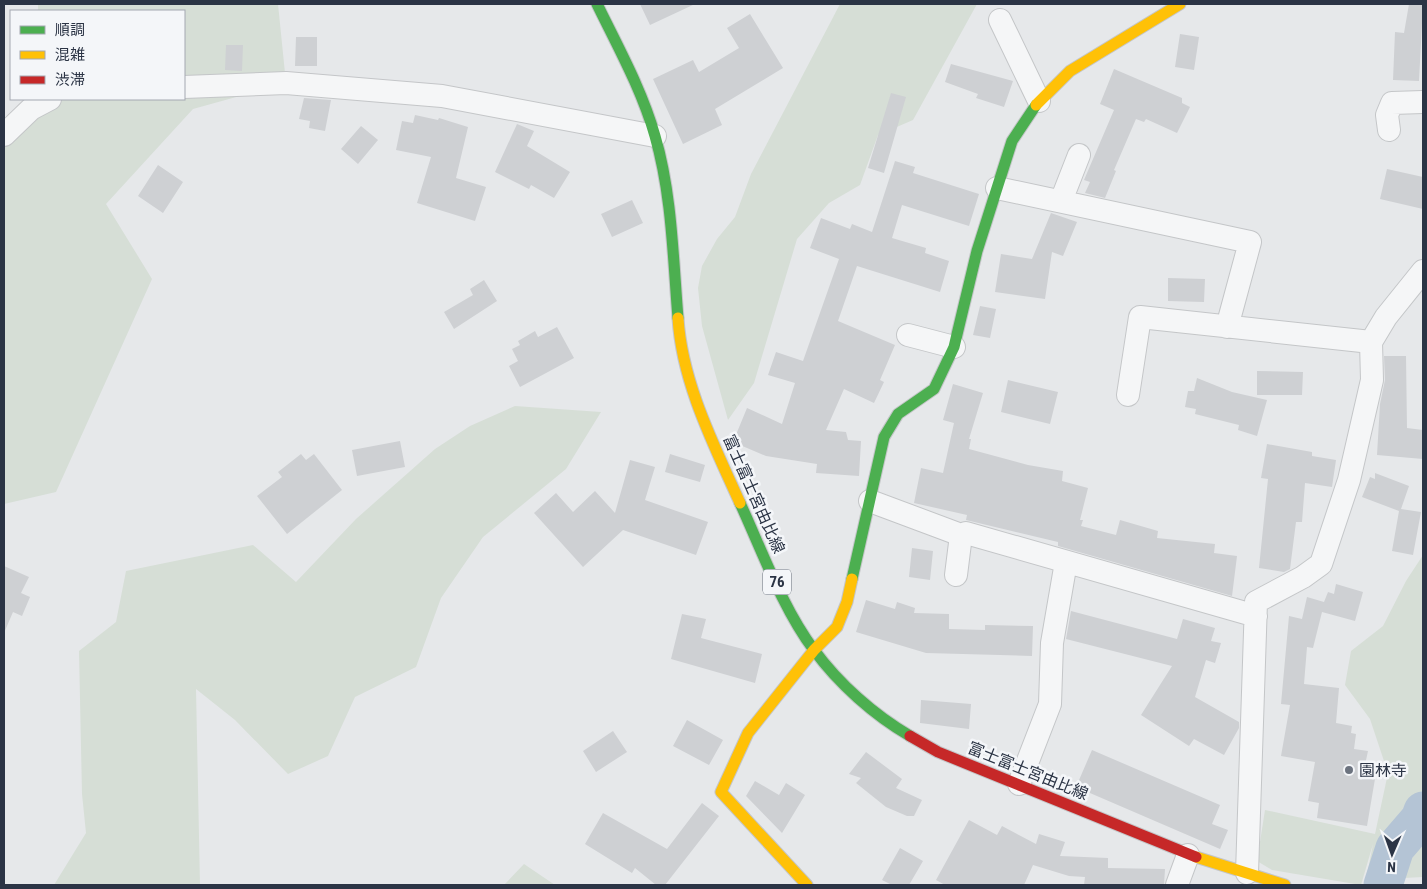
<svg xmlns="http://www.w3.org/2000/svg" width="1427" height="889" viewBox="0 0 1427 889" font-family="'Roboto Condensed','Noto Sans JP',sans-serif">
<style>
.green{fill:#d6ded6}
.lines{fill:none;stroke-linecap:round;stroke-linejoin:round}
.river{stroke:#b4c4d5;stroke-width:39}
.building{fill:#ced0d3}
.street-casing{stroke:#c4c6c8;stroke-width:24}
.fast-casing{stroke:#c4c6c8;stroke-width:13}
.slow-casing{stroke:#c4c6c8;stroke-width:13}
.jam-casing{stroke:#c4c6c8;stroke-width:13}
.street{stroke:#f5f6f7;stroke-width:22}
.fast{stroke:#4caf50;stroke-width:11}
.slow{stroke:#ffc107;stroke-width:11}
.jam{stroke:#c62828;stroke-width:11}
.poi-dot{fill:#6c737f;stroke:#f4f6f9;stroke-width:2}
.labels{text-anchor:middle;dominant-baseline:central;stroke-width:5;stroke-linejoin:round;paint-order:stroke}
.shield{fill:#f4f6f9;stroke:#676e7b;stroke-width:1}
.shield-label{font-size:15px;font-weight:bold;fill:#2b3445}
.street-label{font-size:16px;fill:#2b3445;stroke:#f4f6f9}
.poi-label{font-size:16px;fill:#2b3445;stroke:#f4f6f9;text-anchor:start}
</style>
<rect width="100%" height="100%" fill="#e6e8ea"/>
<!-- green -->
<path class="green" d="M38,4H278L286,83L193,109L106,204L152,279L56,492L4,504V135L32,99H184V11H38Z
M840,4H977L913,120L878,135L860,185L829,203L797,239L754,383L728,420L702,326L698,288L702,266L717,239L735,217L751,174Z
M515,406L601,412L566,469L483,537L441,598L416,667L355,697L328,756L288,774L235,720L196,689L200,885H54L86,833L82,794L79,651L116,622L126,571L253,545L296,582L356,519L435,449L470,426Z
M1423,555V877L1366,880L1373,844L1361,885L1272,870L1257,861L1265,810L1375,834L1388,773L1370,719L1345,685L1351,651L1383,626L1406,581Z
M524,864L555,885H504Z"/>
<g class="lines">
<!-- river -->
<path class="river" d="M1383,885L1395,848L1420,819L1423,811"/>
</g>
<!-- building -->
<path class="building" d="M640,4H695L650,25Z
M1409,4H1423L1419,81L1393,80L1395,32L1404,33Z
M750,14L783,68L715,109L722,125L683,144L653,79L693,60L699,72L739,48L727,28Z
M1180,34L1199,37L1194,70L1175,67Z
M296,37H317V66H295Z
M226,45H243L242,71L225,70Z
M951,64L1013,81L1004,107L976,98L978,94L945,82Z
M1114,69L1182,98V103L1190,107L1177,133L1146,119L1144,122L1136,119L1114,170L1116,171L1105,198L1085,193L1090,182L1084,180L1114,110L1100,104Z
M891,93L906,97L884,173L868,168Z
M304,98L331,100L325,131L309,128L310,121L299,119Z
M415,115L438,120L439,118L468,127L456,178L486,187L475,221L417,203L431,157L396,150L402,121L413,123Z
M517,124L534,131L527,146L570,172L554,198L531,185L529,189L495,172Z
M361,126L378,140L358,164L341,149Z
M895,161L915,167L913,173L979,194L969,226L902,205L892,238L926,248L925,253L949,261L940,292L857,266L838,321L895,345L880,380L884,382L874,403L844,389L826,430L846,432L848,440L861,441L859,476L816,473L817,464L766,456L733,442L747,408L782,424L795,383L768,375L776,352L803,361L839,259L810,248L821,218L850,229L852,224L872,232Z
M158,165L183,182L163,213L138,196Z
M1387,169L1423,177V209L1380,199Z
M632,200L643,223L612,237L601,214Z
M1051,213L1077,222L1063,256L1052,252L1045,299L995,292L1001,254L1032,259Z
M1168,278L1205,279L1204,302L1168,301Z
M484,280L497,301L454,329L444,312L473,295L470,289Z
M980,306L996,309L990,338L973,335Z
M557,327L574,358L520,387L509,366L518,361L512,349L520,345L518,341L535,331L538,337Z
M1384,356H1406L1407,428L1423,430V459L1377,455L1380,404L1385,380Z
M1257,371L1303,372L1302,395H1257Z
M1197,378L1232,392L1267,400L1257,436L1238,430L1239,425L1195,414L1196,409L1185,407L1188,391H1194Z
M1008,380L1058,392L1050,424L1001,412Z
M953,384L983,393L969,439H971L969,449L1028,465L1063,471L1062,481L1088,488L1080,520H1083L1081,526L1116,535L1120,520L1158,531L1157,538L1215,544L1214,553L1237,556L1232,596L1058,546V542L966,520L967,515L914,503L921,468L943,473L954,423L943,420Z
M400,441L405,467L357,476L352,450Z
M1267,444L1312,452V456L1336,460L1332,487L1305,483L1302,522H1296L1290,569L1284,572L1259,568L1268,479L1261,478Z
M301,454L306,460L314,454L342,490L287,534L257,496L282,477L278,472Z
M670,454L705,465L700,482L665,472Z
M630,460L655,467L645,500L708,522L696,555L623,530L583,567L534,513L556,493L573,512L595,491L615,513Z
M1375,473L1409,486L1401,509L1421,512L1413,555L1392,551L1399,511L1362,497L1370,477L1375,479Z
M912,548L933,551L930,580L909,577Z
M4,566L29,577L21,593L30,597L22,616L13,612L4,633Z
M1336,584L1363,592L1355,621L1322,612L1313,648L1307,647L1304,684L1339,688L1336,723L1352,726L1351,733L1356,734L1354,749L1368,751L1365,765L1377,767L1367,826L1317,818L1319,803L1308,801L1315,762L1281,756L1290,705L1281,704L1289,616L1302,619L1307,597L1324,602L1328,592L1334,594Z
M866,600L895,609L897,602L915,608L914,613L949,614V629L985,630V625L1033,626L1032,656L926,653L856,632Z
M1071,611L1177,639L1183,619L1215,628L1211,641L1221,643L1215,663L1206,660L1195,697L1239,722V728L1224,755L1194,739L1189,746L1141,715L1172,666L1066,639Z
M682,614L706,619L701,638L762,654L755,683L671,659Z
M921,700L971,704L969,729L920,723Z
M687,720L723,740L709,765L673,746Z
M613,731L627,752L596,772L583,751Z
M1092,750L1220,805L1212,824L1228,830L1220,849L1076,787Z
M866,752L902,779L896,788L922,800L914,816H907L886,807L856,783L861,778L849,774Z
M755,781L779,795L786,783L805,795L782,833L746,796Z
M702,803L719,816L665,885H656L635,868L632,873L585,844L603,813L667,849Z
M969,820L997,835L1002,826L1036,844L1039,834L1065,842L1060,856L1108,858V868L1165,869L1164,885H1084L1085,877L1069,876L1033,865L1024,885H945L936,880Z
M900,848L923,861L909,885H892L882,880Z"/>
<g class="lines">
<defs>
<path id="street" d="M1000,20L1039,101
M184,87L286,83L442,96L655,136
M1389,130L1387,115L1392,103L1423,102
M4,135L31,109L50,99
M997,188L1250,242L1227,327
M1061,201L1079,155
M908,335L954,347
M1128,395L1140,317L1371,342
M870,501L961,535L966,533L1256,616
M956,575L961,535
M1019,784L1050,704L1052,643L1066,562
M1247,873L1256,602L1303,577L1321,564L1349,480L1372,380L1371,342L1386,317L1423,271
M1177,885L1188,855"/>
<path id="fast" d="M597,4C618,47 642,90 655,136C672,194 673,258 678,318
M740,503C762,551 783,609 814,650C839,684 874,715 910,736
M852,579L884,437L898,414L934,389L954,347L977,251L1012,141L1036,105"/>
<path id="slow" d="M1036,105L1070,71L1180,4
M678,318C682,383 714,445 740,503
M1196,857L1285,885
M807,885L721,792L748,733L814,650L837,627L847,602L852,579"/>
<path id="jam" d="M910,736L938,752L1196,857"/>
</defs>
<!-- street casing -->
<use href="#street" class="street-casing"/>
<!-- fast casing -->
<use href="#fast" class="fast-casing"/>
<!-- slow casing -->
<use href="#slow" class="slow-casing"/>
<!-- jam casing -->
<use href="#jam" class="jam-casing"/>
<!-- street -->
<use href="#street" class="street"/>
<!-- fast -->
<use href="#fast" class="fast"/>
<!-- slow -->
<use href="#slow" class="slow"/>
<!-- jam -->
<use href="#jam" class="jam"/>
</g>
<!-- markers -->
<circle class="poi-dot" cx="1349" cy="770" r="5"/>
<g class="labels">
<!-- shield labels -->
<rect class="shield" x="763" y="569.5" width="28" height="25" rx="4"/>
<g class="shield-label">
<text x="777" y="582">76</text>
</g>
<!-- street labels -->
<g class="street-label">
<text transform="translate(754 494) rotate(66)">富士富士宮由比線</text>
<text transform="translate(1028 771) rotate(22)">富士富士宮由比線</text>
</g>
<!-- poi labels -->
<g class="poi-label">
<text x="1359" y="770">園林寺</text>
</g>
</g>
<!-- border -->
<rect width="1427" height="889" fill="none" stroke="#2b3445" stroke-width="10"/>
<!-- legend -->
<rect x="10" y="10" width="175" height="90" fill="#f4f6f9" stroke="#a4a8b1"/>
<rect x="20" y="26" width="25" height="8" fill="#4caf50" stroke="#a4a8b1"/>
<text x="55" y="35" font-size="15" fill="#2b3445">順調</text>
<rect x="20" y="51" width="25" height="8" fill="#ffc107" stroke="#a4a8b1"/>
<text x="55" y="60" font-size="15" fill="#2b3445">混雑</text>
<rect x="20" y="76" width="25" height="8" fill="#c62828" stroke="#a4a8b1"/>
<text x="55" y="85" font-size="15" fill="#2b3445">渋滞</text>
<!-- north arrow -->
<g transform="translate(1392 854) rotate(182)" stroke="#f4f6f9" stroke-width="4" paint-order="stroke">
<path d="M0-4L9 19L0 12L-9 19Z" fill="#2b3445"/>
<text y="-8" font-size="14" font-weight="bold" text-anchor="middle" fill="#2b3445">N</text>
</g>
</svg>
